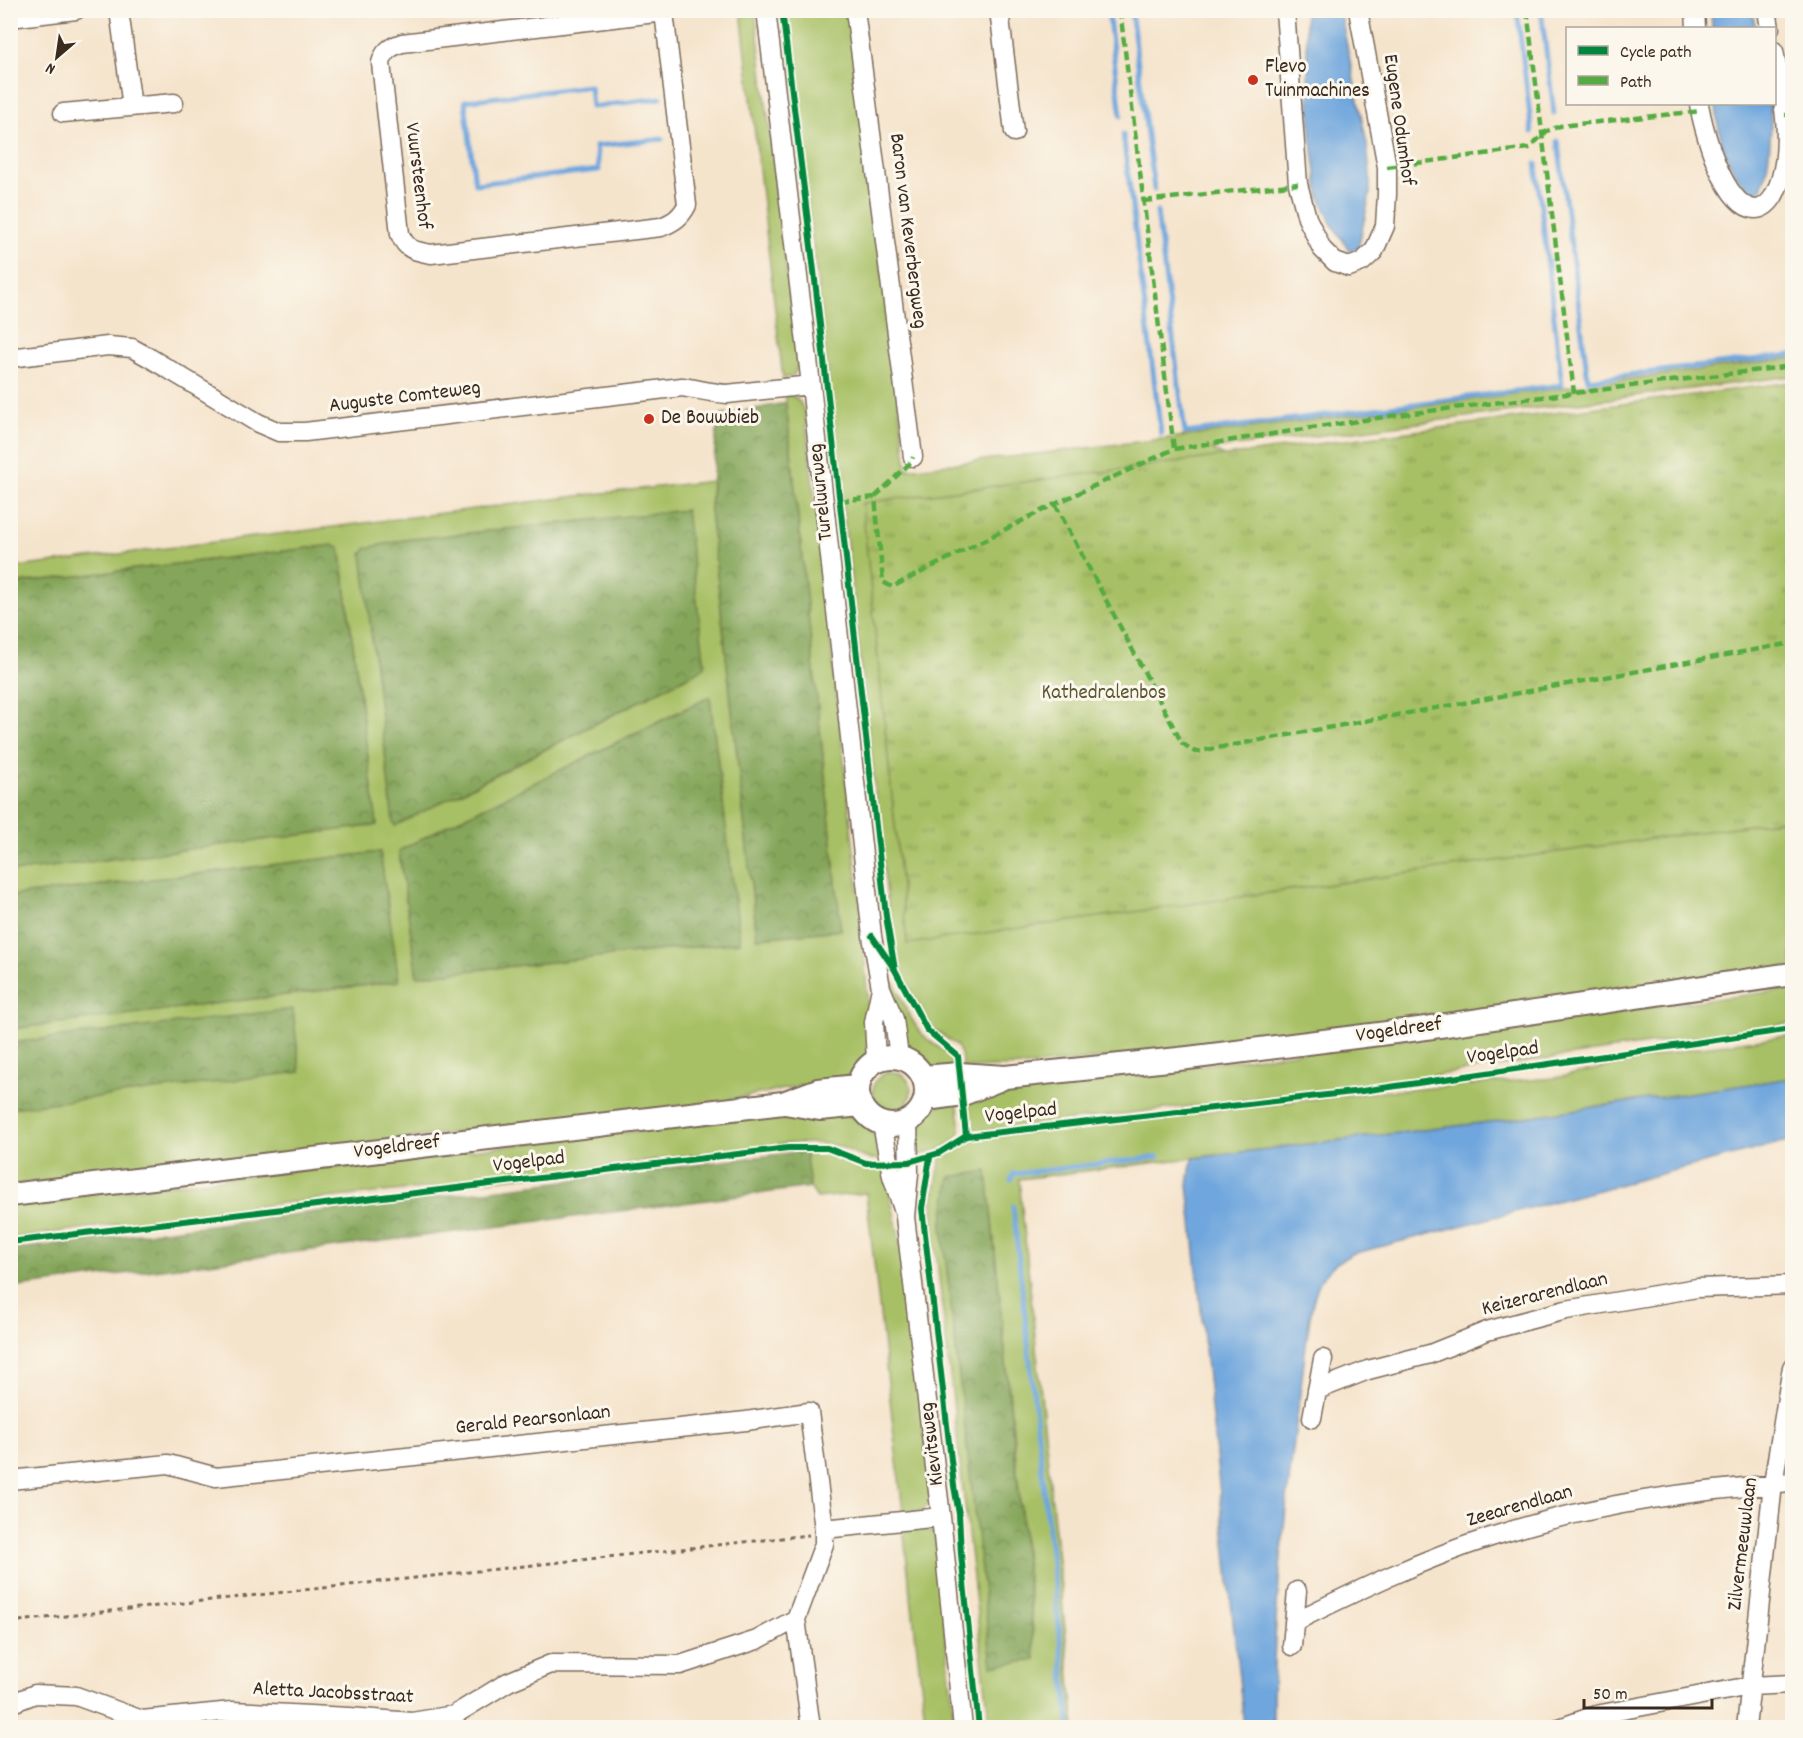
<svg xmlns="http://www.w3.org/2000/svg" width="1803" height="1738" viewBox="0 0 1803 1738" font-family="Dekko,sans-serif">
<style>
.grass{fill:#a7c065;stroke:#717542;stroke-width:1.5;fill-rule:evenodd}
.forest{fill:url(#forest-crowns);stroke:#60683c;stroke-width:1.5}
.park{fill:url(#park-tufts);stroke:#717542;stroke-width:1.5}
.water{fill:#6ea6dd;stroke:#54687e;stroke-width:1.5}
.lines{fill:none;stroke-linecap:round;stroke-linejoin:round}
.stream{stroke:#6ea6dd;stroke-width:5}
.minor-casing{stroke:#7c6b5b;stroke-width:21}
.major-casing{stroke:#7c6b5b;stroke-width:26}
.path{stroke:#7c6b5b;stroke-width:3;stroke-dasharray:4.5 4.5;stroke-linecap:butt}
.minor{stroke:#fff;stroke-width:18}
.major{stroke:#fff;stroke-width:22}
.quiet{stroke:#55ab43;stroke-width:4.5;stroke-dasharray:9 4.5;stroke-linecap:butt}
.cycleway-casing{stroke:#fbf7ec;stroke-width:10}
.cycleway{stroke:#00873e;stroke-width:6}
.poi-dot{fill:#c8321e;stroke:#fbf7ec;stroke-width:2}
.labels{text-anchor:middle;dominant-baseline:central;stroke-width:6;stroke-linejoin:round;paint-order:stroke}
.poi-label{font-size:21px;fill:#3b2a1e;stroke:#fbf7ec;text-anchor:start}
.street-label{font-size:21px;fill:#3b2a1e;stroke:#fbf7ec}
.park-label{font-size:21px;fill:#5b5733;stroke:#fbf7ec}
</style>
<defs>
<pattern id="forest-crowns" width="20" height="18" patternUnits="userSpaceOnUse" patternTransform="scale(1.5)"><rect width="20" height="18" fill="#85a65a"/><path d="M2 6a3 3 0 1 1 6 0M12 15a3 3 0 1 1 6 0" fill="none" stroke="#6e874a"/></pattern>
<pattern id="park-tufts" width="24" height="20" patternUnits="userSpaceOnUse" patternTransform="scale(1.5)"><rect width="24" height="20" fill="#a7c065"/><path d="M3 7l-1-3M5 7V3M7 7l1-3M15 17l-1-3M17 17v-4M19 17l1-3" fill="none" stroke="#899c53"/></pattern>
</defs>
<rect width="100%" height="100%" fill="#fbf7ec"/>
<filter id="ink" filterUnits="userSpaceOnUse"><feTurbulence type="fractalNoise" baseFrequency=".0167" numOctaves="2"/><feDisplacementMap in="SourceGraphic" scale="12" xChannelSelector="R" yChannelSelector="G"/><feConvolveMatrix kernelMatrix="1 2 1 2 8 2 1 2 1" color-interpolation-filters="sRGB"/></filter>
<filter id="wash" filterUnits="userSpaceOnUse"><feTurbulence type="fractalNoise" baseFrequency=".008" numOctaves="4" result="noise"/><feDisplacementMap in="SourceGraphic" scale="24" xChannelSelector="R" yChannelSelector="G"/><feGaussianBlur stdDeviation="1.35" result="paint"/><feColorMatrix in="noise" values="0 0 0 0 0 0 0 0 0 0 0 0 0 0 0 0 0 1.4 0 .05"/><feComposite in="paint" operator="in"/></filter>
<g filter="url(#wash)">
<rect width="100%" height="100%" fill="#f5e4cc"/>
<!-- grass -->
<path class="grass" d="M741,11H755L798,366L794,375L783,379Z
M784,11H849L907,469L1171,438L1792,358V376L1212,449L1792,803V967L1315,1034L1029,1066L963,1068L961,1054L957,1046L930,1026L898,966L889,914L816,270Z
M785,394C798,396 801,402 805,414L861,913L871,1045C867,1058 860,1066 850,1076L723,1101L11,1185V1108L300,1071L292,1010L11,1043V1029L399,981L380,852L11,896V872L377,825L340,548L334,545L11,584L10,568L585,495L712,481L710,509L757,938L841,930ZM685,510L700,670L453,797L367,548L404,540ZM709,697L740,942L417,976L399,851L444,827Z
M891,981H893C902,998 910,1021 924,1036C937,1050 951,1047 954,1070L931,1069L924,1065L905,1047Z
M1792,989V1023L1362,1086L977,1131L971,1124L967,1098L1027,1087Z
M1792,1035V1078L1498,1121L1019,1179L1075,1727H990L935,1243L933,1201L941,1157L957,1146L978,1138L1366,1093L1555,1078L1695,1048ZM987,1172L1032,1619L1035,1660L950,1177Z
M873 1091a19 19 0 1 1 38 0a19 19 0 1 1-38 0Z
M957,1101C958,1110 961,1122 960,1131C958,1146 926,1154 914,1156V1134L924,1118L941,1104Z
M812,1114C858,1116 868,1111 883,1159C859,1161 857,1151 837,1146C820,1142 802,1143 784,1144L477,1182L273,1204L11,1238L10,1203L768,1116Z
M805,1151C815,1151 824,1151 834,1153C854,1159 860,1169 884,1167L901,1246L932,1500L922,1511L903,1513L866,1193L817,1198L810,1187Z
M923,1525L935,1534L955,1727H926L903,1528Z"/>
<!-- forest -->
<path class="forest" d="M786,403L841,930L757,938L710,509L718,416Z
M686,510L705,666L700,670L395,826L393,822L362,554L367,548L404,540Z
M335,545L340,548L377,825L11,872V584Z
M710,697L740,942L417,976L399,851L444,827Z
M380,852L399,981L11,1029V896Z
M293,1009L300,1072L11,1108V1043Z
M805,1151L810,1187L11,1288V1250Z
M987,1171L1035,1660L992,1666L942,1227L950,1177Z"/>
<!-- park -->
<path class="park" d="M1792,382V819L907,944L862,503Z"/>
<!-- water -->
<path class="water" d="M1305,11H1340L1367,144L1370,175V194L1358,249L1350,251L1331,223L1319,195L1311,135Z
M1711,11H1752L1756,28H1712Z
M1716,104H1770C1772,122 1770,175 1760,189C1757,193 1755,193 1752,194C1728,172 1717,136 1716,104Z
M1792,1078V1140L1352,1254C1339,1261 1329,1267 1321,1280C1310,1297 1305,1355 1302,1378C1287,1494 1272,1610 1273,1727H1244L1188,1184L1191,1165L1194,1158L1498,1121Z"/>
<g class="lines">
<!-- stream -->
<path class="stream" d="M1108,10L1121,116
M1131,10L1154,189
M1517,10L1532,132
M1541,10L1554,113
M661,98L592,107L590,86L465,101L475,184L599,170L596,146L662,139
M1123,134L1161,434
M1558,141L1588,380L1792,355
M1157,212L1185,433L1562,385L1536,164
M1011,1180L1013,1174L1158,1157
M1013,1206L1070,1728"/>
</g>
</g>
<g filter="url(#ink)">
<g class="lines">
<defs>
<path id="minor" d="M119,10L132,107
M766,10L811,385L872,936L881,988L894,1019L899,1057
M855,10L913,457
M999,10L1014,132
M1285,10L1298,184L1307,218L1322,249L1335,262L1349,267L1362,262L1374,251L1385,226L1387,194V167L1358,10
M1695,10L1696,28
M1767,10L1770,28
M664,12L687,205C681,217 674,222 661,227L431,254C415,251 406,250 400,234L381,63C384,51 390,47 402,43Z
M10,18L76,10
M1699,104C1703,129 1724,207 1755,209C1763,209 1769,203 1773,197C1796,156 1783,94 1774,51
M63,113L174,103
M10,358L108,346L132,348L150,358L258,423L279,432H305L682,387C697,389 712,393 727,394L811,385
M876,1060L874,1022L881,988
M908,1121L909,1173L905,1217L941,1517L963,1728
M882,1124L892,1176L903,1209
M1317,1390L1368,1370L1430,1354L1487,1331L1566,1310L1697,1288L1792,1285
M1312,1418L1323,1359
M10,1480L168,1464L216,1477L746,1421L809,1412L824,1529L941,1517
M796,1619L811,1728
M1294,1622C1358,1590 1423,1559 1491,1537C1588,1505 1691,1490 1792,1483
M1292,1646L1297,1591
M10,1704L35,1694L76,1696L142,1720L232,1711L349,1717L412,1722L454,1715L508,1682L551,1664L680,1665L757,1640L796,1619L824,1544V1529
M1560,1728L1596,1715L1750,1686L1792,1684
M1746,1728L1773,1484L1792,1367"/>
<path id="major" d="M858 1091a34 34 0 1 1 68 0a34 34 0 1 1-68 0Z
M923,1077L959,1074L1005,1077L1188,1058L1419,1029L1792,974
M926,1099L963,1094L1001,1079
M785,1103L820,1109L861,1105
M10,1195L783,1103L818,1090L858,1086"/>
</defs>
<!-- minor casing -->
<use href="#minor" class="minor-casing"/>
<!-- major casing -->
<use href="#major" class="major-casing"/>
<!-- path -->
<path class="path" d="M10,1622L809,1535"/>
<!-- minor -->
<use href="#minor" class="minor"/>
<!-- major -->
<use href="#major" class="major"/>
<!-- quiet -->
<path class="quiet" d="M1120,10L1174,449
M1527,10L1574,393
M1785,115H1792
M1387,167L1529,148L1547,131L1560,126L1701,111
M1144,201L1298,184
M875,497L911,462L913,457
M840,501L875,497L883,582L892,587L1055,504L1174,449L1397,415L1792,366
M1055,504L1182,743L1195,752L1792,643"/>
<defs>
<path id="cycleway" d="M782,10L814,271L886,916L895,970
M872,936L895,970L927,1030L958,1056L966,1136
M930,1157L922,1208L954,1486L959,1514L961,1554L979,1728
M10,1242L788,1148H827L866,1163L909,1162L939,1153L966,1136L1362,1091L1792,1029"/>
</defs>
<!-- cycleway casing -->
<use href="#cycleway" class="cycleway-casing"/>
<!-- cycleway -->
<use href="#cycleway" class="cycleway"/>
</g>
</g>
<!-- markers -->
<g class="poi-dot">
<circle cx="1253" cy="80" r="6"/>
<circle cx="649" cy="419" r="6"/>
</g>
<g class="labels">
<!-- poi labels -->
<g class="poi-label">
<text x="1265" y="68">Flevo<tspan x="1265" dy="24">Tuinmachines</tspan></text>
<text x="661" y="419">De Bouwbieb</text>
</g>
<!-- street labels -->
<g class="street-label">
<text transform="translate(1398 120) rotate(82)">Eugene Odumhof</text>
<text transform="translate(417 176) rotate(83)">Vuursteenhof</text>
<text transform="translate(907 231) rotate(83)">Baron van Keverbergweg</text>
<text transform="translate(405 398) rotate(-7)">Auguste Comteweg</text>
<text transform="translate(822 492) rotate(-96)">Tureluurweg</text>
<text transform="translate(1399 1031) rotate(-8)">Vogeldreef</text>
<text transform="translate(1503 1054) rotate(-8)">Vogelpad</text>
<text transform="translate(1021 1114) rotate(-6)">Vogelpad</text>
<text transform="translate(397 1148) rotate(-7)">Vogeldreef</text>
<text transform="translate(529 1163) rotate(-7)">Vogelpad</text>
<text transform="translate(1545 1295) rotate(-14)">Keizerarendlaan</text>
<text transform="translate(533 1421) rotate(-6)">Gerald Pearsonlaan</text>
<text transform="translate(933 1444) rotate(-97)">Kievitsweg</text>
<text transform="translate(1520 1507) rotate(-16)">Zeearendlaan</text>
<text transform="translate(1744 1544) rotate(-83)">Zilvermeeuwlaan</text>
<text transform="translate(333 1694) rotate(3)">Aletta Jacobsstraat</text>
</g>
<!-- park labels -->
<g class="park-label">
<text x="1104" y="694">Kathedralenbos</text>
</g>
</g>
<!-- margin -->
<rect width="1803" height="1738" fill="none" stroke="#fbf7ec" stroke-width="36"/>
<!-- legend -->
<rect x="1566" y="27" width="210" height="78" fill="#fbf7ec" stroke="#aea59a" stroke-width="1.5"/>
<rect x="1578" y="46" width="30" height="9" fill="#00873e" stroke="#aea59a" stroke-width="1.5"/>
<text x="1620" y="57" font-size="18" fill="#3b2a1e">Cycle path</text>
<rect x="1578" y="76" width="30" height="9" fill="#55ab43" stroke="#aea59a" stroke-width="1.5"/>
<text x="1620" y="87" font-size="18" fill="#3b2a1e">Path</text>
<!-- north arrow -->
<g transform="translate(57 57) rotate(209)" stroke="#fbf7ec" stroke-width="4.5" paint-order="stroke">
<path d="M0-4.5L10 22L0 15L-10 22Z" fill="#3b2a1e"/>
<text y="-9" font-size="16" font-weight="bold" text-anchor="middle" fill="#3b2a1e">N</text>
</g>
<!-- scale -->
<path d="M1584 1699v9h128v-9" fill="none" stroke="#3b2a1e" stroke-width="3"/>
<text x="1593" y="1699" font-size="18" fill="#3b2a1e" stroke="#fbf7ec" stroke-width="4.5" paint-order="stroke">50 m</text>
</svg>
